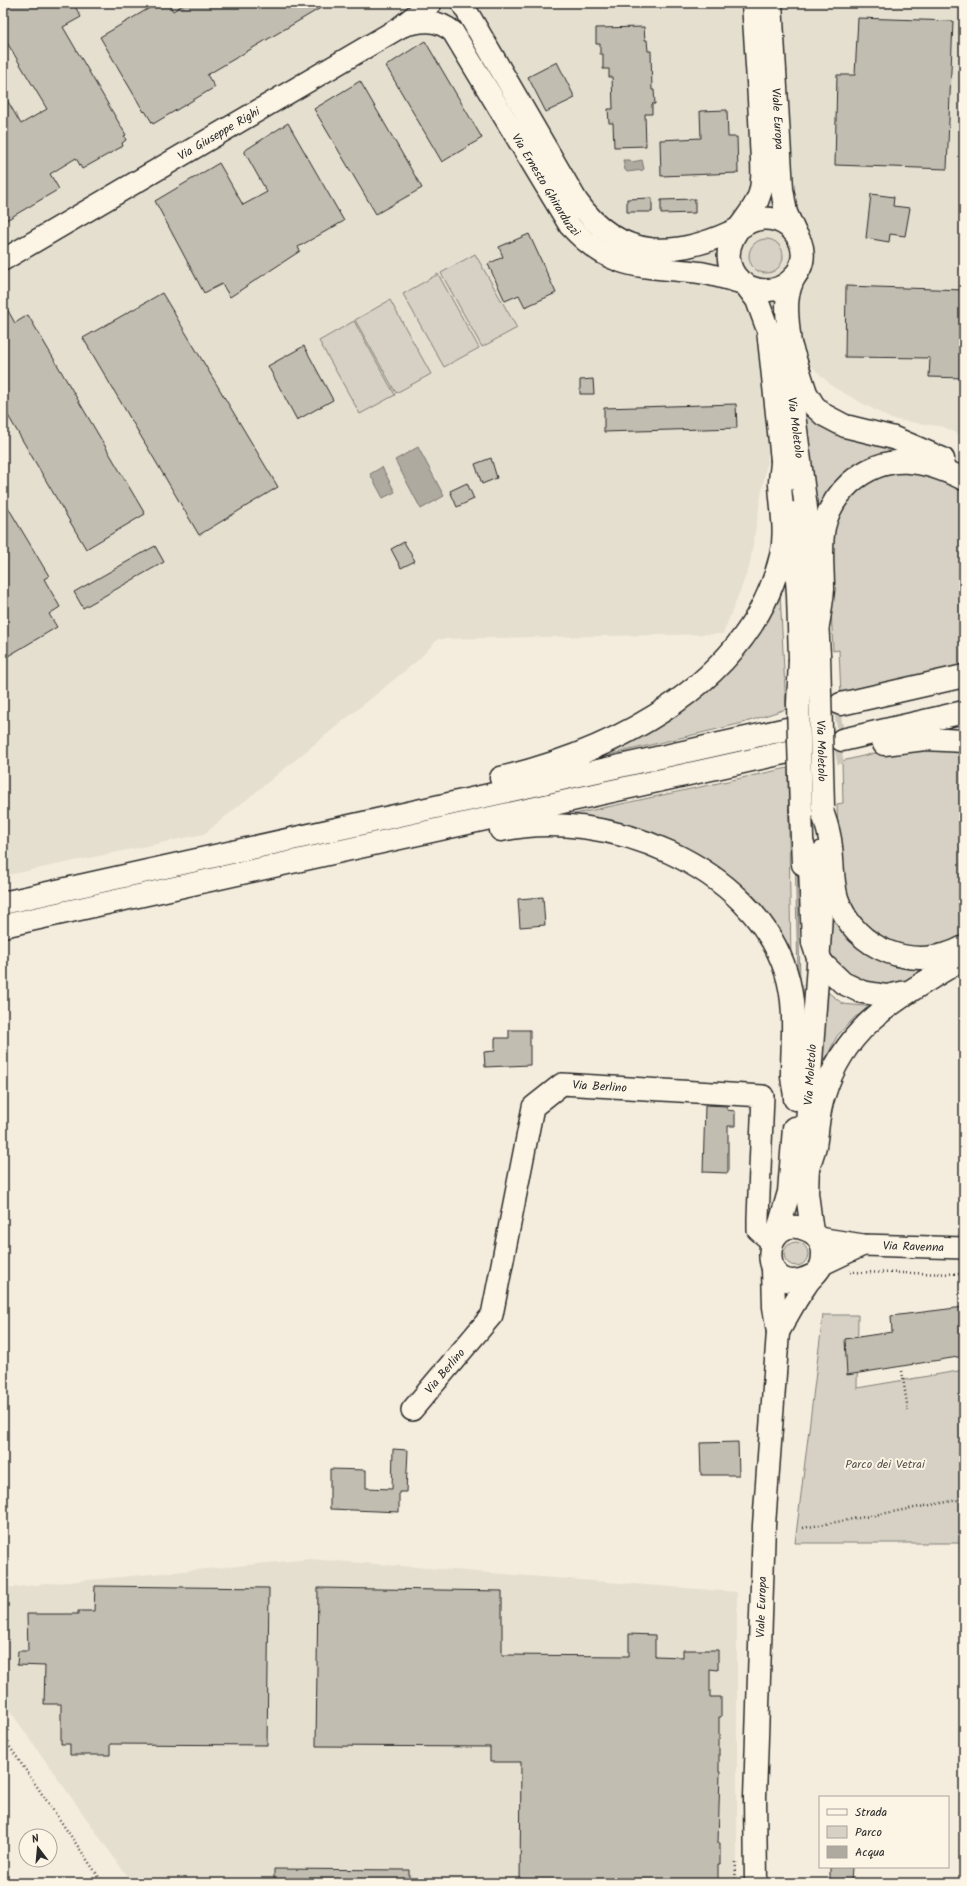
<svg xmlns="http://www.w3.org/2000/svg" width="967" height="1886" viewBox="0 0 967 1886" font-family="Kalam,sans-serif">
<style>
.built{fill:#e5dfd0}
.green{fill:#d6d1c4;stroke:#807e78}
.water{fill:#afaaa0;stroke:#7a7771}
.building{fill:#c2bdb1;stroke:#2b2b2b}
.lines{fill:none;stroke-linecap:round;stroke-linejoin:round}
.highway-tunnel{stroke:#ccc6ba;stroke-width:22;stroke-dasharray:22 11;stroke-linecap:butt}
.minor-casing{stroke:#2b2b2b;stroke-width:24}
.major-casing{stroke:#2b2b2b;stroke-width:25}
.highway-casing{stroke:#2b2b2b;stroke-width:25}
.path{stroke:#2b2b2b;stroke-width:2.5;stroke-dasharray:1 3;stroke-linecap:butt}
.minor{stroke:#fcf5e5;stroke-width:21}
.major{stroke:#fcf5e5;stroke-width:22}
.highway{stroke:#fcf5e5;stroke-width:22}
.major-bridge-casing{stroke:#2b2b2b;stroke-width:25;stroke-linecap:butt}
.major-bridge{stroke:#fcf5e5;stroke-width:22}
.labels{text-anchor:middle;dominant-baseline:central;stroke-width:4;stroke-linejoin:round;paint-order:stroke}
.street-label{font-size:12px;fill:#2b2b2b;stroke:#fcf5e5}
.park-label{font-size:12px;fill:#565451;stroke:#fcf5e5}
</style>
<rect width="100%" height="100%" fill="#f4edde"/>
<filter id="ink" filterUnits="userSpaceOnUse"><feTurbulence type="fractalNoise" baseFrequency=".025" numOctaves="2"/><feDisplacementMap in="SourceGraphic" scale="8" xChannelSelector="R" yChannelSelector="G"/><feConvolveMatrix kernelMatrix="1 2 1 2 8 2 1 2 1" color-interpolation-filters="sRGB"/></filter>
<g filter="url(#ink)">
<!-- built -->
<path class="built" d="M3,3H964V437L944,427L891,419L833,387L802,357L770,443L749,568L723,634L438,639L417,661L204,834L3,876Z
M310,1559L737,1592V1883H132L3,1701V1588Z"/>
<!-- green -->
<path class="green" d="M749 256a17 17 0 1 1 34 0a17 17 0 1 1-34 0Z
M475,254L517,328L482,347L441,273Z
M438,274L479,348L444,367L403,294Z
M390,300L431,374L396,393L355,320Z
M354,321L395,395L360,414L319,341Z
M802,404L902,450L817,513Z
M910,469L964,486V667L841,696L839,650L833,651L829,561L837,512L866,480Z
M780,592L786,709L743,723L600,757L642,732Z
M964,748V938L938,948L891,946L853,916L839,868L837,804L843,803L842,761L888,750Z
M788,768L791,963L744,895L570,815Z
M794,813H796L800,982L798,973Z
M828,909L931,968L894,987L857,983L827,956Z
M824,989L843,1004L874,1007L855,1017L837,1036L816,1078Z
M784 1254a12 12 0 1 1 24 0a12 12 0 1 1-24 0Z
M823,1315H858L857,1388L964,1370V1543H795Z"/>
<!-- water -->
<path class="water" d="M623,160H630L632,162L642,160L644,169L643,170L627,172L625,170Z
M418,447L444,496L421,509L395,460Z
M382,467L395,492L383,498L370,474Z"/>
<!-- building -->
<path class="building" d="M3,3H73L81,17L63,27L126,135L124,136L126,140L122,143L123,146L82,169L76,158L50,174L59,189L3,222V93L21,124L47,109L3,36Z
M158,3H168L173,11L186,3H329L207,75L215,87L153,124L145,111L144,112L100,37Z
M858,18L953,21L947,169L835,165L837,75H855Z
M644,27L645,40H647L648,51H651L652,90H654L655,104H652V114H645L646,146L614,147L613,123H609L608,109H613L612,77H609V69H603V54H600V44H596V28Z
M425,41L482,138L442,162L386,66Z
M557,62L575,98L546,112L528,77Z
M360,81L422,188L376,214L314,109Z
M727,110L728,137H737L738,173L661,176L660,140L701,138L700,111Z
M288,123L344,221L298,247L300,251L230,297L222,284L204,293L155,201L219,163L243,205L267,192L244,151Z
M871,194L894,197L893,206L910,208L905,236L890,234L889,242L866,238Z
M652,198V212H627V199Z
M695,199V213L661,214V200Z
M529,234L556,293L525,307L519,295L505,301L488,264L503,257L499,247Z
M846,286L964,290V378L929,377L930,358L845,357Z
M162,293L278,487L199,535L83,338Z
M3,302L15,323L28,315L145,514L86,549L3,407Z
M304,346L333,400L297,420L268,366Z
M593,379L594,394H580V380Z
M736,404L737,428L604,432V408Z
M491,458L497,478L482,484L475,464Z
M467,483L474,499L457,507L450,491Z
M3,499L49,576L44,579L60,607L49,614L57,627L3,659Z
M404,542L415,561L401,568L391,549Z
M155,546L164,562L83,608L74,592Z
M543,897L545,925L520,927L518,899Z
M509,1030H530V1065L485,1067L484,1052L495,1051V1038H509Z
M705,1105L727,1106V1110L735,1111V1126H728V1173L703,1172Z
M964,1307V1356L847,1375L845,1339L892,1332L891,1316Z
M738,1442L739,1475H701L700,1443Z
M393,1449L408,1450L406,1492H399V1512L330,1509V1469L366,1470V1488L392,1489Z
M95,1586L269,1588L267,1745L110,1744V1755H70V1744H61V1704H44L45,1666L17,1665L18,1651H28L27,1614H78V1611H94Z
M318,1588L502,1591V1655L629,1656V1634L655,1635V1656L683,1657V1650H718V1670L710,1669V1697H721V1717H719V1772H720L718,1843H720V1864H718V1883H520L521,1762H490V1747L316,1746Z
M830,1867H852L851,1883H830Z
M274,1869L409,1870V1883H274Z"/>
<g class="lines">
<!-- highway-tunnel -->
<path class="highway-tunnel" d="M803,726L841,717
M803,760L842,752"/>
<defs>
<g id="minor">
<path d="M462,3L577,201C621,263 679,258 741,227"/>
<path id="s1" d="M403,26C422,20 438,19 453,32L570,226C614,274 646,265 703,273C718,276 731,280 745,284"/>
<path id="s2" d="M3,260L399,28L431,3"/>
<path id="s3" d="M818,1238L863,1245L964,1248"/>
<path d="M821,1265L863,1245"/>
<path id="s4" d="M412,1410L492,1315L533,1107L562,1084L763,1096L758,1218V1230L772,1242"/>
</g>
<g id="major">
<path id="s5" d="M771,3L782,189L786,213L795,233"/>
<path d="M741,227C781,198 825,250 790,281C768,300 733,288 729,260C725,233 754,217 760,193C765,176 761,156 761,139C759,93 756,48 753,3"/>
<path id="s6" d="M796,274C782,297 788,319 790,345C790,352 788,359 788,367L814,571L819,655"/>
<path d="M745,284L757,300L768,330L782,460L788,479"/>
<path d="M792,513L798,594L800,659"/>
<path d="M801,811L803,864"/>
<path id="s7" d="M812,1232L807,1193L808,1163L806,1146C810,1048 822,951 823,852"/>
<path d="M777,1234L789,1192L794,1128"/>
<path d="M778,1332C787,1316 795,1300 806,1285C810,1278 818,1273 821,1266C823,1261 823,1256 823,1251C822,1242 816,1233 807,1230C759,1208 756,1303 811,1276"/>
<path id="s8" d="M756,1883L755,1797L764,1525L778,1332L774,1307L773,1268"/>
</g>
<path id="highway" d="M790,344L806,393L814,406L824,415L845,426L894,438L943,459
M818,625C820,613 822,601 823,589C823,568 820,547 824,527C828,510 837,495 850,483C887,451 924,460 964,479
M841,704L964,676
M842,740L964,712
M884,744L925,739L964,741
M501,778C617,750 751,682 781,556C787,532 781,508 780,484C780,476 782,468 782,460
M823,814C827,825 830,835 831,847C833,864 832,881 837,898C854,951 916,973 964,947
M501,830C605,807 752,865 786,972C797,1006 792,1040 792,1075C792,1083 795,1090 795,1099
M803,845L809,859L810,867L813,943L817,955L824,965L843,983L862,992L887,996L906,992
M3,903L787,729
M3,926L788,752
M808,1169C810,1161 813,1154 815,1146C818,1129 818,1111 824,1095C846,1021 904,996 964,958"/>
</defs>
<!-- minor casing -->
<use href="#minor" class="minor-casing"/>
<!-- major casing -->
<use href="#major" class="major-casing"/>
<!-- highway casing -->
<use href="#highway" class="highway-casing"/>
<!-- path -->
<path class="path" d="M850,1272L964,1274
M902,1371L908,1411
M803,1528L964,1499
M3,1737L103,1883
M735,1883L736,1862"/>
<!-- minor -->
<use href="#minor" class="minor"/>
<!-- major -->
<use href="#major" class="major"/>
<!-- highway -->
<use href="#highway" class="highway"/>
<defs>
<g id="major-bridge">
<path id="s9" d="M819,655L823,807"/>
<path d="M800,659L798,704L801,811"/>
</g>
</defs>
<!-- major-bridge casing -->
<use href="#major-bridge" class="major-bridge-casing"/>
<!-- major-bridge -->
<use href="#major-bridge" class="major-bridge"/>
</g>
</g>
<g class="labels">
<!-- street labels -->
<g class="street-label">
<text stroke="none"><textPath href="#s5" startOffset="116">Viale Europa</textPath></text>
<text stroke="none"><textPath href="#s2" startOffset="250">Via Giuseppe Righi</textPath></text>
<text stroke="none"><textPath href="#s1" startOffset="232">Via Ernesto Ghirarduzzi</textPath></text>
<text stroke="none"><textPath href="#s6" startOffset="156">Via Moletolo</textPath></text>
<text stroke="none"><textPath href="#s9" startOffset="96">Via Moletolo</textPath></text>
<text stroke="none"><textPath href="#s7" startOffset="158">Via Moletolo</textPath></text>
<text stroke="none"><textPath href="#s4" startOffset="411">Via Berlino</textPath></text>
<text stroke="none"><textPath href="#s3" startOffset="96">Via Ravenna</textPath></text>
<text stroke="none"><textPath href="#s4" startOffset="51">Via Berlino</textPath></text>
<text stroke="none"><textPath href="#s8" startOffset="276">Viale Europa</textPath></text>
</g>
<!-- park labels -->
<g class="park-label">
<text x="885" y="1464">Parco dei Vetrai</text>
</g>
</g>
<!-- margin -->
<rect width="967" height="1886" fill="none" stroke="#fcf5e5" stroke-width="16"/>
<rect x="8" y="8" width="951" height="1870" fill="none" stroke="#2b2b2b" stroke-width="1.5" filter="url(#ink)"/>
<!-- legend -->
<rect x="819" y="1796" width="130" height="72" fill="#fcf5e5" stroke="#a8a49b"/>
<rect x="827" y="1809" width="20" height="6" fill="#fcf5e5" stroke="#a8a49b"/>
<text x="855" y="1816" font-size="12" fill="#2b2b2b">Strada</text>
<rect x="827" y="1826" width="20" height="12" fill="#d6d1c4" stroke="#a8a49b"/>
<text x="855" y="1836" font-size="12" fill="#2b2b2b">Parco</text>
<rect x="827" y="1846" width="20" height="12" fill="#afaaa0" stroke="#a8a49b"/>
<text x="855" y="1856" font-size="12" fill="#2b2b2b">Acqua</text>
<!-- north arrow -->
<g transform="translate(38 1848) rotate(344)"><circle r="19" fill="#fcf5e5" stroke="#a8a49b"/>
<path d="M0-3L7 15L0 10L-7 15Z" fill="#2b2b2b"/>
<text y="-6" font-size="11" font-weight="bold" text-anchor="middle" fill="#2b2b2b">N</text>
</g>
</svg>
